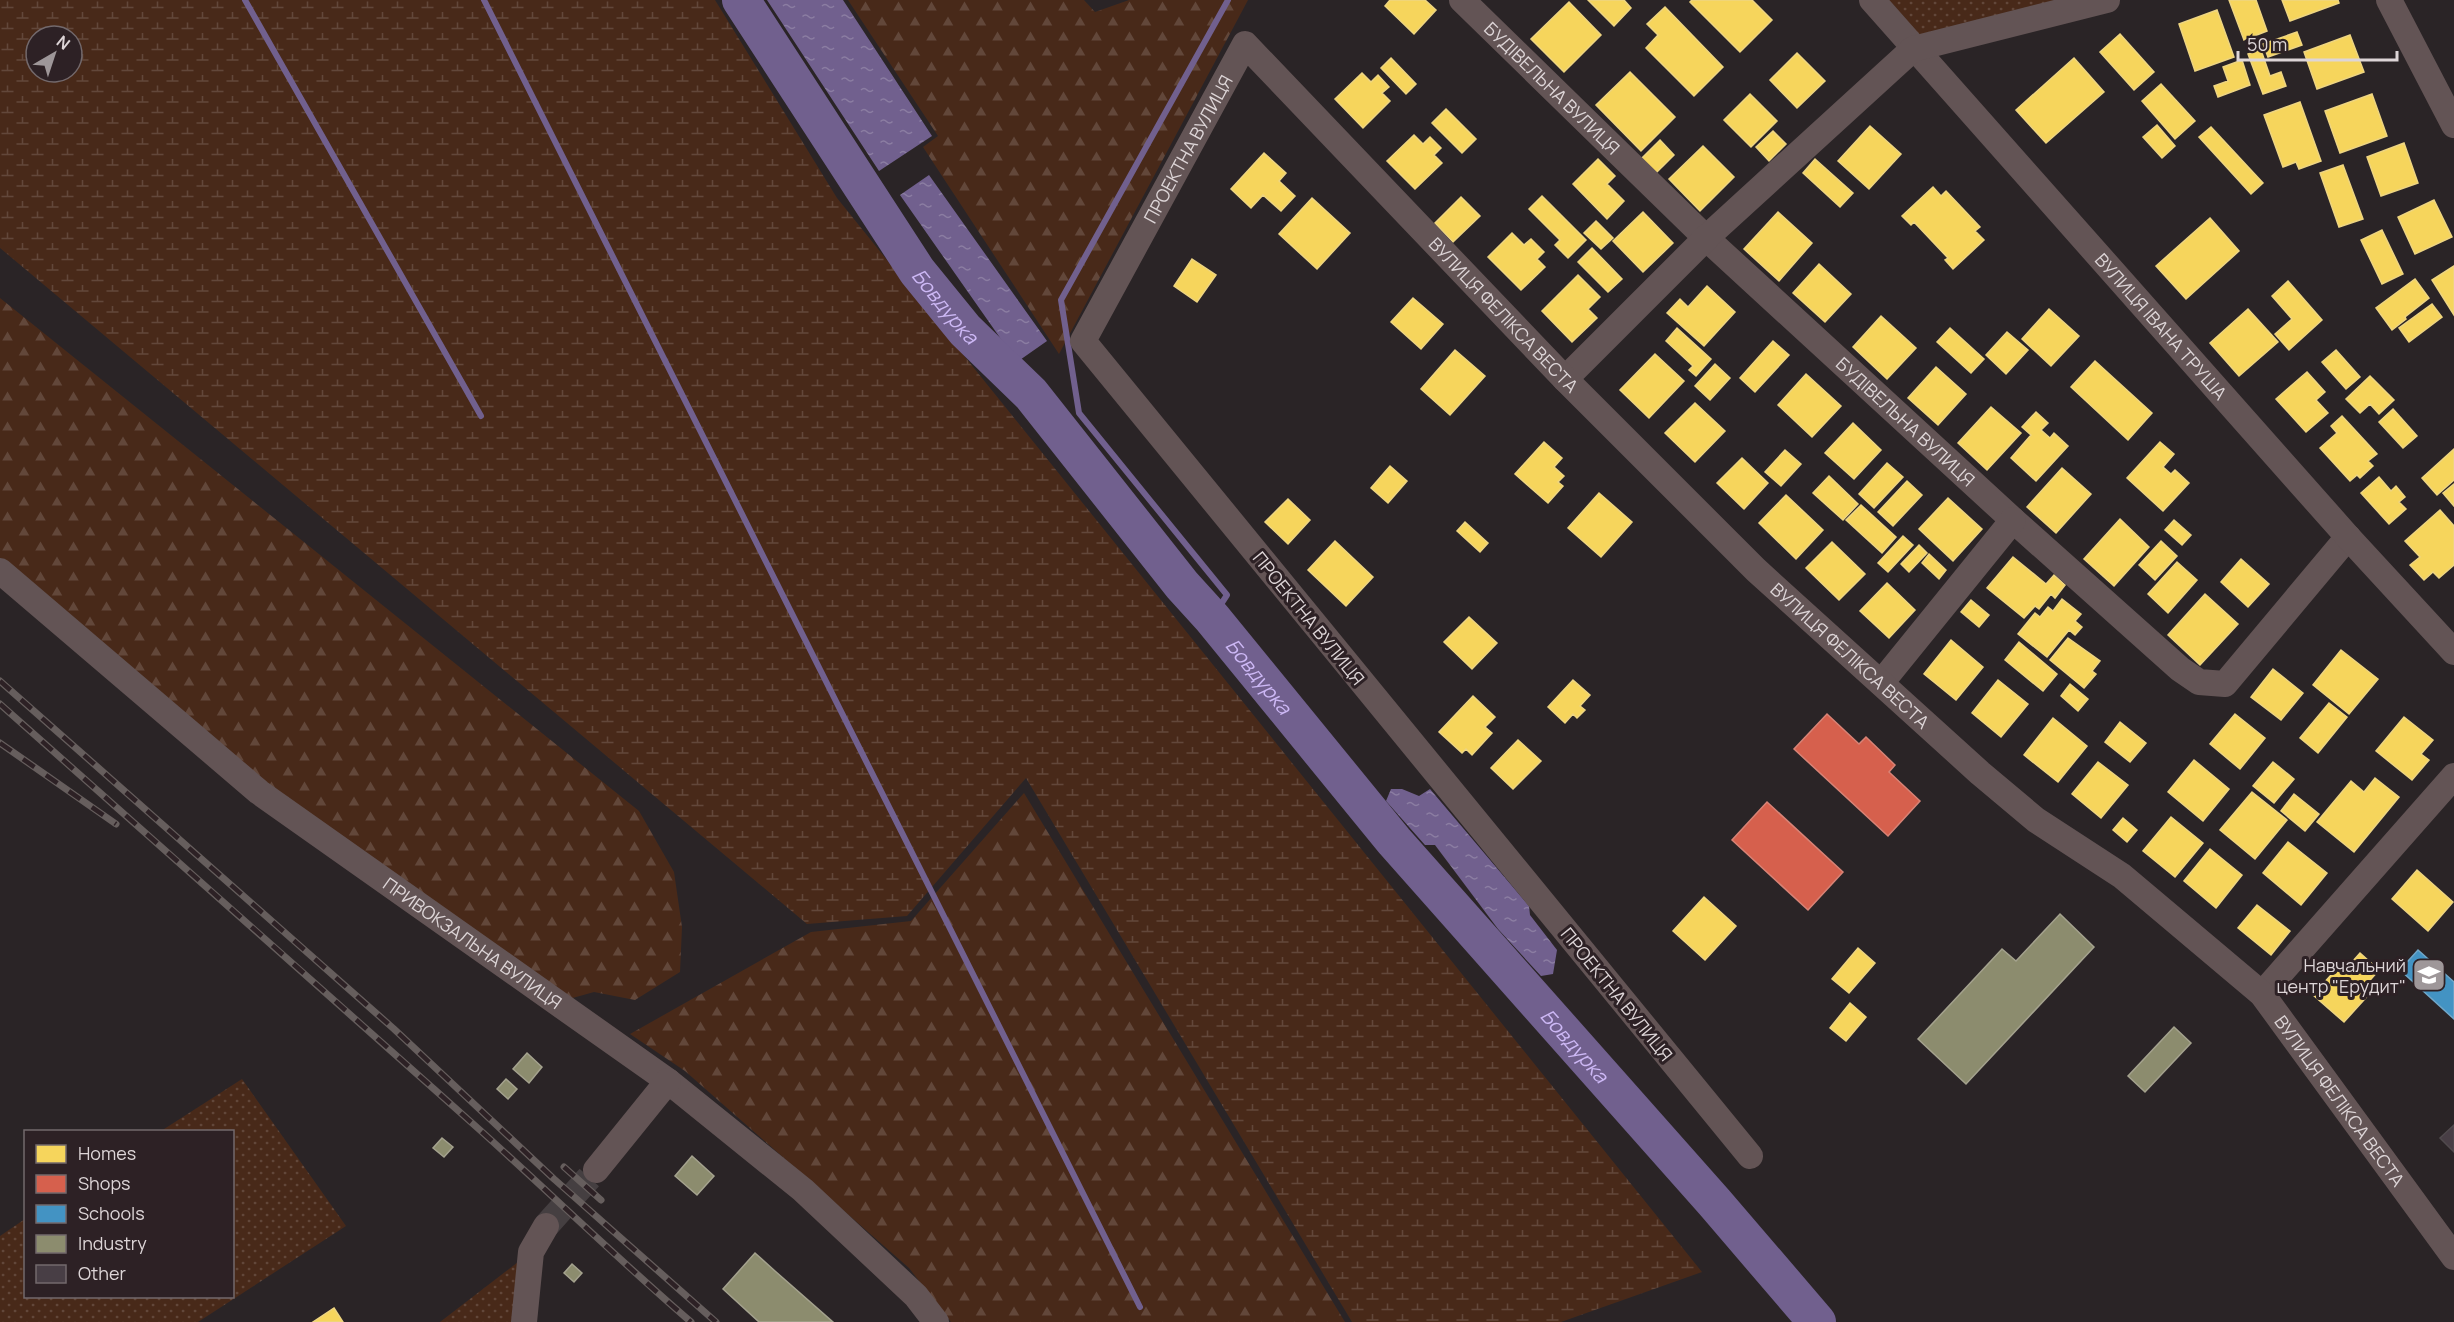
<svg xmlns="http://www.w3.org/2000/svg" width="2454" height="1322" viewBox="0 0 2454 1322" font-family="Manrope,sans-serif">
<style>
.grass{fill:url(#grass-dots)}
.forest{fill:url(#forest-firs)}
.wetland{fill:url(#wetland-marsh);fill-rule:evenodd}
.water{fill:url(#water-ripples)}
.homes{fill:#f6d55c;stroke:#eed581;stroke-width:1.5}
.shops{fill:#d6604d;stroke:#d88376;stroke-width:1.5}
.schools{fill:#4393c3;stroke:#71a7c9;stroke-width:1.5}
.industry{fill:#8c8c6e;stroke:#a4a28e;stroke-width:1.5}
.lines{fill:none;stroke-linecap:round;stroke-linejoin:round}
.stream{stroke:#71608e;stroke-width:6}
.river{stroke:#71608e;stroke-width:38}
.building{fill:#483e45;stroke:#504a4d;stroke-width:1.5}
.minor-tunnel{stroke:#453f41;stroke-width:26;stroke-dasharray:26 13;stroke-linecap:butt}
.minor{stroke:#635455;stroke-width:26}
.rail-casing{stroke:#665e5d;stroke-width:7}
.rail{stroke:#2d2125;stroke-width:4.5;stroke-dasharray:14;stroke-linecap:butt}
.labels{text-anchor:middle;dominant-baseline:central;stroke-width:6;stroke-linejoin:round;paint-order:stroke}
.street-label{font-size:18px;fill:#ddd5d7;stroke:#2d2125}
.poi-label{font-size:18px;fill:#ddd5d7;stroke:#2d2125;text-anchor:end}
.water-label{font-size:20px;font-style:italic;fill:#cdb8f5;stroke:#2d2125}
</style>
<defs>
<pattern id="grass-dots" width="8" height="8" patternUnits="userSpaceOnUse" patternTransform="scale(1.5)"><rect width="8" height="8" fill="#482919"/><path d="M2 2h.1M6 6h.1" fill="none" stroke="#62473a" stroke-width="1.8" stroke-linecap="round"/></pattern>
<pattern id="forest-firs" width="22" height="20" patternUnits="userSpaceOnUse" patternTransform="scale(1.5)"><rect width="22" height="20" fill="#482919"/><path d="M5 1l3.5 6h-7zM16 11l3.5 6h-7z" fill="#62473a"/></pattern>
<pattern id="wetland-marsh" width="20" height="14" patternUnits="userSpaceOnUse" patternTransform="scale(1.5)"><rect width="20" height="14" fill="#482919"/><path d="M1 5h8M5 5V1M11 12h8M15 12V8" fill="none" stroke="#62473a"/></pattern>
<pattern id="water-ripples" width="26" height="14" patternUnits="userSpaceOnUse" patternTransform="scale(1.5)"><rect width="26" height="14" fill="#71608e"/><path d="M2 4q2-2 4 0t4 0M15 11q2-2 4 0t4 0" fill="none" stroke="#8b7da2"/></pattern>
</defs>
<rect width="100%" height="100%" fill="#2a2426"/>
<!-- grass -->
<path class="grass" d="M1878,0H2062L1913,41Z
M242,1079L346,1226L198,1322H0V1236L25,1219L26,1296H232V1132L161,1131Z
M531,1252L524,1322H440Z"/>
<!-- forest -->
<path class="forest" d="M848,0H1084L1095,12L1129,0H1248L1059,354L923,147L938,136Z
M0,298L639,811L674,872L682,927L680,972L635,1000L594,992L569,999L264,786L0,561Z
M1024,793L1345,1322H951L909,1268L685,1071L630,1034L811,932L911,921Z"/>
<!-- wetland -->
<path class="wetland" d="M0,0H715L837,198L1702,1272L1561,1322H1352L1026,778L907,916L807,924L0,248ZM36,36H72V72H36Z"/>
<!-- water -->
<path class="water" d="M767,0H843L932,136L879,171Z
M929,175L1047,341L1017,362L900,195Z
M1391,789H1402L1419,796L1430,789L1529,906L1530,915L1557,950L1553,974L1541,976L1498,929L1435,845H1425L1386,801Z"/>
<!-- homes -->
<path class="homes" d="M1390,0H1425L1436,10L1414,34L1385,6Z
M1588,0H1624L1631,8L1614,26Z
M1692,0H1752L1772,20L1740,52L1690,2Z
M2229,0H2256L2267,31L2244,40Z
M2282,0H2338L2339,3L2290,21Z
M1569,2L1601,35L1564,72L1531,39Z
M1665,7L1723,67L1694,96L1646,48L1658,35L1647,24Z
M2217,10L2234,57L2195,71L2179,24Z
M2297,32L2302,45L2268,57L2263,44Z
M2120,34L2154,72L2134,90L2100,52Z
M2350,35L2364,72L2317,89L2304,52Z
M2261,50L2270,76L2281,72L2286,86L2263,94L2248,54Z
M1797,53L1825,81L1797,108L1770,80Z
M1391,58L1416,84L1406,94L1381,68Z
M2074,58L2104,92L2046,143L2016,110Z
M2242,60L2250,85L2218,97L2214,86L2228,81L2223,67Z
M1630,72L1675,117L1641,151L1596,105Z
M1362,73L1371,82L1378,75L1389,87L1382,93L1390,101L1363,128L1335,99Z
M2161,84L2195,121L2175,139L2142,101Z
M1750,94L1777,121L1751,147L1724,120Z
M2372,94L2387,136L2340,153L2325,111Z
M2300,102L2321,161L2299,169L2296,162L2283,167L2264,115Z
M1446,109L1476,139L1462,153L1432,123Z
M2157,125L2175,146L2162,158L2143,137Z
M1870,126L1901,154L1869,189L1838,161Z
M2211,127L2263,183L2251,194L2199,137Z
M1773,131L1786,144L1769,161L1756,147Z
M1414,135L1423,144L1430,137L1441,148L1434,155L1442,163L1415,189L1387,161Z
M1660,140L1674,155L1655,174L1641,159Z
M2404,143L2418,183L2381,196L2367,157Z
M1703,146L1734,177L1700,211L1669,179Z
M1264,153L1286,173L1279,181L1295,196L1281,211L1263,195L1251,208L1231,189Z
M1598,159L1615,176L1607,184L1624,201L1607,219L1573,184Z
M1815,159L1853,193L1840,207L1803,173Z
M2343,165L2363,219L2339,227L2320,173Z
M1933,187L1941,196L1946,191L1980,227L1975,231L1984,240L1953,269L1945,260L1948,258L1914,222L1911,225L1902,216Z
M1542,196L1586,240L1568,258L1555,245L1560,240L1529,209Z
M1461,197L1480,216L1453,242L1435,223Z
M1312,198L1350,233L1317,269L1279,234Z
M2434,200L2452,237L2415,254L2398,217Z
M1643,212L1673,243L1643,272L1613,241Z
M1778,212L1812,243L1779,281L1744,249Z
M2210,218L2239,251L2186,299L2156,266Z
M1596,221L1613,238L1601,249L1584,233Z
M2382,230L2403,274L2382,284L2361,240Z
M1512,233L1524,245L1531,239L1544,252L1537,259L1545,267L1521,290L1488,257Z
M1592,248L1622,279L1608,292L1578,262Z
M1192,259L1216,275L1197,302L1174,286Z
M1819,264L1851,294L1825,322L1793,293Z
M2454,266V315L2432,280Z
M1578,275L1600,297L1588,309L1597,318L1572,342L1542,311Z
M2415,279L2429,298L2405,317L2406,319L2392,330L2376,308Z
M2288,281L2322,320L2289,350L2275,334L2292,319L2272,296Z
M1707,286L1735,312L1704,346L1667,313L1680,299L1688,307Z
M1413,298L1443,324L1421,349L1391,322Z
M2432,304L2442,317L2409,342L2399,328Z
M2049,309L2079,336L2051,366L2022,339Z
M2248,309L2278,342L2239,376L2210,343Z
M1881,316L1916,348L1887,379L1853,347Z
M1677,328L1711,359L1696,376L1689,370L1693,366L1666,341Z
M1950,328L1984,359L1971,373L1937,342Z
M2007,332L2028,350L2006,374L1986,355Z
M1773,341L1789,355L1755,392L1740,378Z
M1455,350L1485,376L1450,415L1421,389Z
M2336,350L2360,377L2346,389L2322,362Z
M1655,354L1684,381L1649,418L1620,390Z
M2095,361L2152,413L2128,440L2071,387Z
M1715,364L1730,378L1710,400L1695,386Z
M1936,367L1966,394L1938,425L1908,398Z
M2307,372L2325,392L2316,400L2328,413L2306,432L2276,399Z
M1806,374L1841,406L1812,437L1778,405Z
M2370,376L2394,400L2379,414L2370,404L2360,413L2346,399Z
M1695,403L1725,431L1695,462L1665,433Z
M1991,407L2021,433L1987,470L1958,443Z
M2393,409L2417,436L2403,448L2379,422Z
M2036,412L2048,423L2041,430L2050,438L2054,433L2068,446L2036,481L2011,458L2031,435L2022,427Z
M2342,416L2377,454L2368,461L2373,466L2360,478L2357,475L2350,481L2320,448L2337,433L2331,426Z
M1853,423L1881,450L1854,479L1825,453Z
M1544,442L1562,458L1554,467L1564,476L1558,482L1563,486L1548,503L1515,474Z
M2160,442L2174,454L2163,467L2171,474L2175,470L2189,483L2163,511L2127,478Z
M2454,449V480L2437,495L2422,478Z
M1785,450L1801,464L1781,486L1765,472Z
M1742,458L1768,483L1744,509L1717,483Z
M1887,463L1903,477L1874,508L1859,494Z
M1390,466L1407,481L1388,503L1371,488Z
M2062,468L2091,494L2056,533L2027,507Z
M1829,476L1858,504L1843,520L1813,493Z
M2379,477L2391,491L2396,486L2405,497L2399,502L2406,509L2389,524L2361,493Z
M1907,481L1922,495L1893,526L1878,512Z
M2454,484V506L2443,493Z
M1599,493L1632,522L1601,557L1568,528Z
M1786,495L1823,530L1796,559L1759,523Z
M1948,498L1982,529L1953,561L1919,529Z
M1288,499L1310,520L1288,544L1265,522Z
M1861,505L1896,537L1882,553L1846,520Z
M2440,510L2454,526V565L2439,578L2433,572L2424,580L2410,565L2420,557L2405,541Z
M2120,519L2149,547L2114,586L2084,559Z
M2174,520L2191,535L2182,545L2165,530Z
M1465,522L1488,543L1480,552L1457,531Z
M1903,536L1913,545L1888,572L1878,563Z
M1335,541L1373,577L1346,606L1308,570Z
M2161,541L2177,556L2155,580L2139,565Z
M1832,542L1865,574L1839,600L1806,568Z
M1919,545L1927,553L1909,572L1901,564Z
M1929,554L1946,570L1939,579L1922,563Z
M2013,557L2046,584L2054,575L2065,585L2055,598L2051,594L2039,609L2035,606L2024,618L1987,588Z
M2241,559L2269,584L2248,607L2221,582Z
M2177,562L2197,580L2168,613L2148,594Z
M1887,583L1915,610L1889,638L1860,611Z
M2205,594L2238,624L2200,665L2168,635Z
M2062,599L2081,614L2075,621L2082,627L2075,635L2069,630L2047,657L2018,634L2035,613L2040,617L2048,607L2053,611Z
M1971,600L1989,615L1979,627L1961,612Z
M1469,617L1497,643L1472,669L1444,642Z
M2068,638L2100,661L2092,671L2096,674L2084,688L2050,660Z
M1951,640L1983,667L1956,700L1924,674Z
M2019,642L2057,674L2043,691L2005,660Z
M2341,650L2378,679L2349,714L2313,685Z
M2273,669L2303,693L2281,720L2251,697Z
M1573,680L1590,695L1580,706L1585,710L1577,718L1573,714L1565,723L1548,707Z
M1998,680L2028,704L2001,737L1972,713Z
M2070,684L2088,699L2078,711L2061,696Z
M1473,696L1495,717L1485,727L1492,733L1472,755L1466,749L1462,753L1439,732Z
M2329,703L2347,717L2318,753L2300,738Z
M2235,714L2265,738L2240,769L2210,744Z
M2404,717L2433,740L2421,754L2429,760L2412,780L2376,751Z
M2053,718L2087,746L2058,782L2024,755Z
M2120,722L2146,743L2130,762L2105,742Z
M1518,740L1541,761L1513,789L1491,768Z
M2194,760L2229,789L2203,821L2168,792Z
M2098,762L2128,785L2101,818L2072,794Z
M2273,762L2294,779L2274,803L2253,786Z
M2375,778L2399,797L2354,852L2317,822L2351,781L2364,792Z
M2252,792L2287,820L2255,859L2220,830Z
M2294,794L2319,814L2305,831L2281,811Z
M2171,817L2203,843L2175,877L2143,851Z
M2123,818L2137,830L2127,842L2113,830Z
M2288,842L2327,873L2301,905L2263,873Z
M2210,849L2242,875L2216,908L2184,881Z
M2417,870L2453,902L2428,931L2392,899Z
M1704,897L1736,926L1705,960L1673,931Z
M2257,905L2290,931L2271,955L2238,928Z
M1858,948L1875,963L1849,993L1832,979Z
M2360,953L2379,970L2364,987L2371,992L2344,1022L2313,995L2340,965L2345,970Z
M1850,1003L1866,1017L1846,1041L1830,1028Z
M334,1308L343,1322H313Z"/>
<!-- shops -->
<path class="shops" d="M1827,714L1859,744L1866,737L1895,765L1889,772L1920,801L1888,836L1794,749Z
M1767,802L1843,872L1808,910L1732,840Z"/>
<!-- schools -->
<path class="schools" d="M2418,950L2454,982V1019L2400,970Z"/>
<!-- industry -->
<path class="industry" d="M2060,914L2094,947L1966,1084L1918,1039L2002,949L2016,961Z
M2174,1027L2191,1043L2145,1092L2128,1076Z
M527,1053L542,1067L529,1083L513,1069Z
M506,1079L517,1089L508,1099L497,1089Z
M442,1138L453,1147L444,1157L433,1148Z
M692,1156L714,1176L697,1195L675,1176Z
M755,1253L775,1271L833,1322H759L723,1289Z
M572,1264L582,1273L574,1282L564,1273Z"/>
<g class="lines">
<!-- stream -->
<path class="stream" d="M245,0L481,416
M484,0L1140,1307
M1212,618L1227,595L1079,413L1061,300L1228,0"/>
<!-- river -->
<path class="river" id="s1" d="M741,0L917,271L965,330L1031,394L1182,585L1212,618L1394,841L1715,1203L1817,1322"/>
</g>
<!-- building -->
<path class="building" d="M2454,1125V1152L2440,1138Z"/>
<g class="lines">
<!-- minor-tunnel -->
<path class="minor-tunnel" d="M546,1226L596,1170"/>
<!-- minor -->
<g class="minor">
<path id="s2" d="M1462,0L1706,238L2013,520L2180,669L2199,682L2225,684L2348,537"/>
<path id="s3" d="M1872,0L2348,537L2454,652"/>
<path d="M2389,0L2454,125"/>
<path d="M1565,379L1706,238L1913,49L2107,0"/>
<path id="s4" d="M0,571L259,792L668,1081L803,1190L916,1296L936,1322"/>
<path d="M1881,683L2013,520"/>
<path d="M2262,994L2454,776"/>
<path id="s5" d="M1750,1156L1083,341L1245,44L1565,379L1756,570L1980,773L2036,820L2122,876L2262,994L2454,1257"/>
<path d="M596,1170L668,1081"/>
<path d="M524,1322L531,1252L546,1226"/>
</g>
<defs>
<path id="rail" d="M0,681L394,1029L554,1179L716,1322
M0,704C160,846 321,988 481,1131C551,1194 619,1260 691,1322
M0,743L116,824
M564,1167L601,1200"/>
</defs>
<!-- rail casing -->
<use href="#rail" class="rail-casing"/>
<!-- rail -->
<use href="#rail" class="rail"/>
</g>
<!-- icons -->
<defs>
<symbol id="school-square" viewBox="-11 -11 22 22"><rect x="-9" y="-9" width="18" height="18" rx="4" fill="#9e9799" stroke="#2d2125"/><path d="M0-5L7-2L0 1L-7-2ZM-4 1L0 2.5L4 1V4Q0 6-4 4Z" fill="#fff"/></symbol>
</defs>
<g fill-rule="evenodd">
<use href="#school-square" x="2410" y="956" width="38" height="38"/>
</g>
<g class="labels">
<!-- street labels -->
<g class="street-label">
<text stroke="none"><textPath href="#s2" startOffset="126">БУДІВЕЛЬНА ВУЛИЦЯ</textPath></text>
<text stroke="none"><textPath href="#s5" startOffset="1272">ПРОЕКТНА ВУЛИЦЯ</textPath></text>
<text stroke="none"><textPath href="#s5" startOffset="1766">ВУЛИЦЯ ФЕЛІКСА ВЕСТА</textPath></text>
<text stroke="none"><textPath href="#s3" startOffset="436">ВУЛИЦЯ ІВАНА ТРУША</textPath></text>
<text stroke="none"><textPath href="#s2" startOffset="612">БУДІВЕЛЬНА ВУЛИЦЯ</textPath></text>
<text transform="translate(1309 618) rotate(51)">ПРОЕКТНА ВУЛИЦЯ</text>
<text stroke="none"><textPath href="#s5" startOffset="2252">ВУЛИЦЯ ФЕЛІКСА ВЕСТА</textPath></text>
<text stroke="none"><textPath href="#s4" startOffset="602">ПРИВОКЗАЛЬНА ВУЛИЦЯ</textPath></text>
<text transform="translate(1617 994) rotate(51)">ПРОЕКТНА ВУЛИЦЯ</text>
<text stroke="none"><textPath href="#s5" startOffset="2918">ВУЛИЦЯ ФЕЛІКСА ВЕСТА</textPath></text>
</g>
<!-- poi labels -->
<g class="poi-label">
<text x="2406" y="965">Навчальний<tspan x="2406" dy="21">центр "Ерудит"</tspan></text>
</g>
<!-- water labels -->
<g class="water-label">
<text stroke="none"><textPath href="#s1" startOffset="368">Бовдурка</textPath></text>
<text stroke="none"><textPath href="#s1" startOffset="854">Бовдурка</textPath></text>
<text stroke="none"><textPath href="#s1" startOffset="1340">Бовдурка</textPath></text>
</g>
</g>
<!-- legend -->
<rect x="24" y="1130" width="210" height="168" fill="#2d2125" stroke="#73696c" stroke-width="1.5"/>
<rect x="36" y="1145" width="30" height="18" fill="#f6d55c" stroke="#73696c" stroke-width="1.5"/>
<text x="78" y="1160" font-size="18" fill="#ddd5d7">Homes</text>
<rect x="36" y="1175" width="30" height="18" fill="#d6604d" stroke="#73696c" stroke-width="1.5"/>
<text x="78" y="1190" font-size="18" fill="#ddd5d7">Shops</text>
<rect x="36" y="1205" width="30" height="18" fill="#4393c3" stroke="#73696c" stroke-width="1.5"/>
<text x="78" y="1220" font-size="18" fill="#ddd5d7">Schools</text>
<rect x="36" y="1235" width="30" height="18" fill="#8c8c6e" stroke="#73696c" stroke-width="1.5"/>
<text x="78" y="1250" font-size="18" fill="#ddd5d7">Industry</text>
<rect x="36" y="1265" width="30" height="18" fill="#483e45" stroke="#73696c" stroke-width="1.5"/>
<text x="78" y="1280" font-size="18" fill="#ddd5d7">Other</text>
<!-- north arrow -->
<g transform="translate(54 54) rotate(39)"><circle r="28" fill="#2d2125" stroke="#73696c" stroke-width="1.5"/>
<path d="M0-4.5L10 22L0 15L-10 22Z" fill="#9e9799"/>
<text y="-9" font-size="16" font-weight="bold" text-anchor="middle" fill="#ddd5d7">N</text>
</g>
<!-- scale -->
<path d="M2238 51v9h159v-9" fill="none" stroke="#ddd5d7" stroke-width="3"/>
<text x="2247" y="51" font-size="18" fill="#ddd5d7" stroke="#2d2125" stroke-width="4.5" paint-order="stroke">50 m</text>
</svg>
